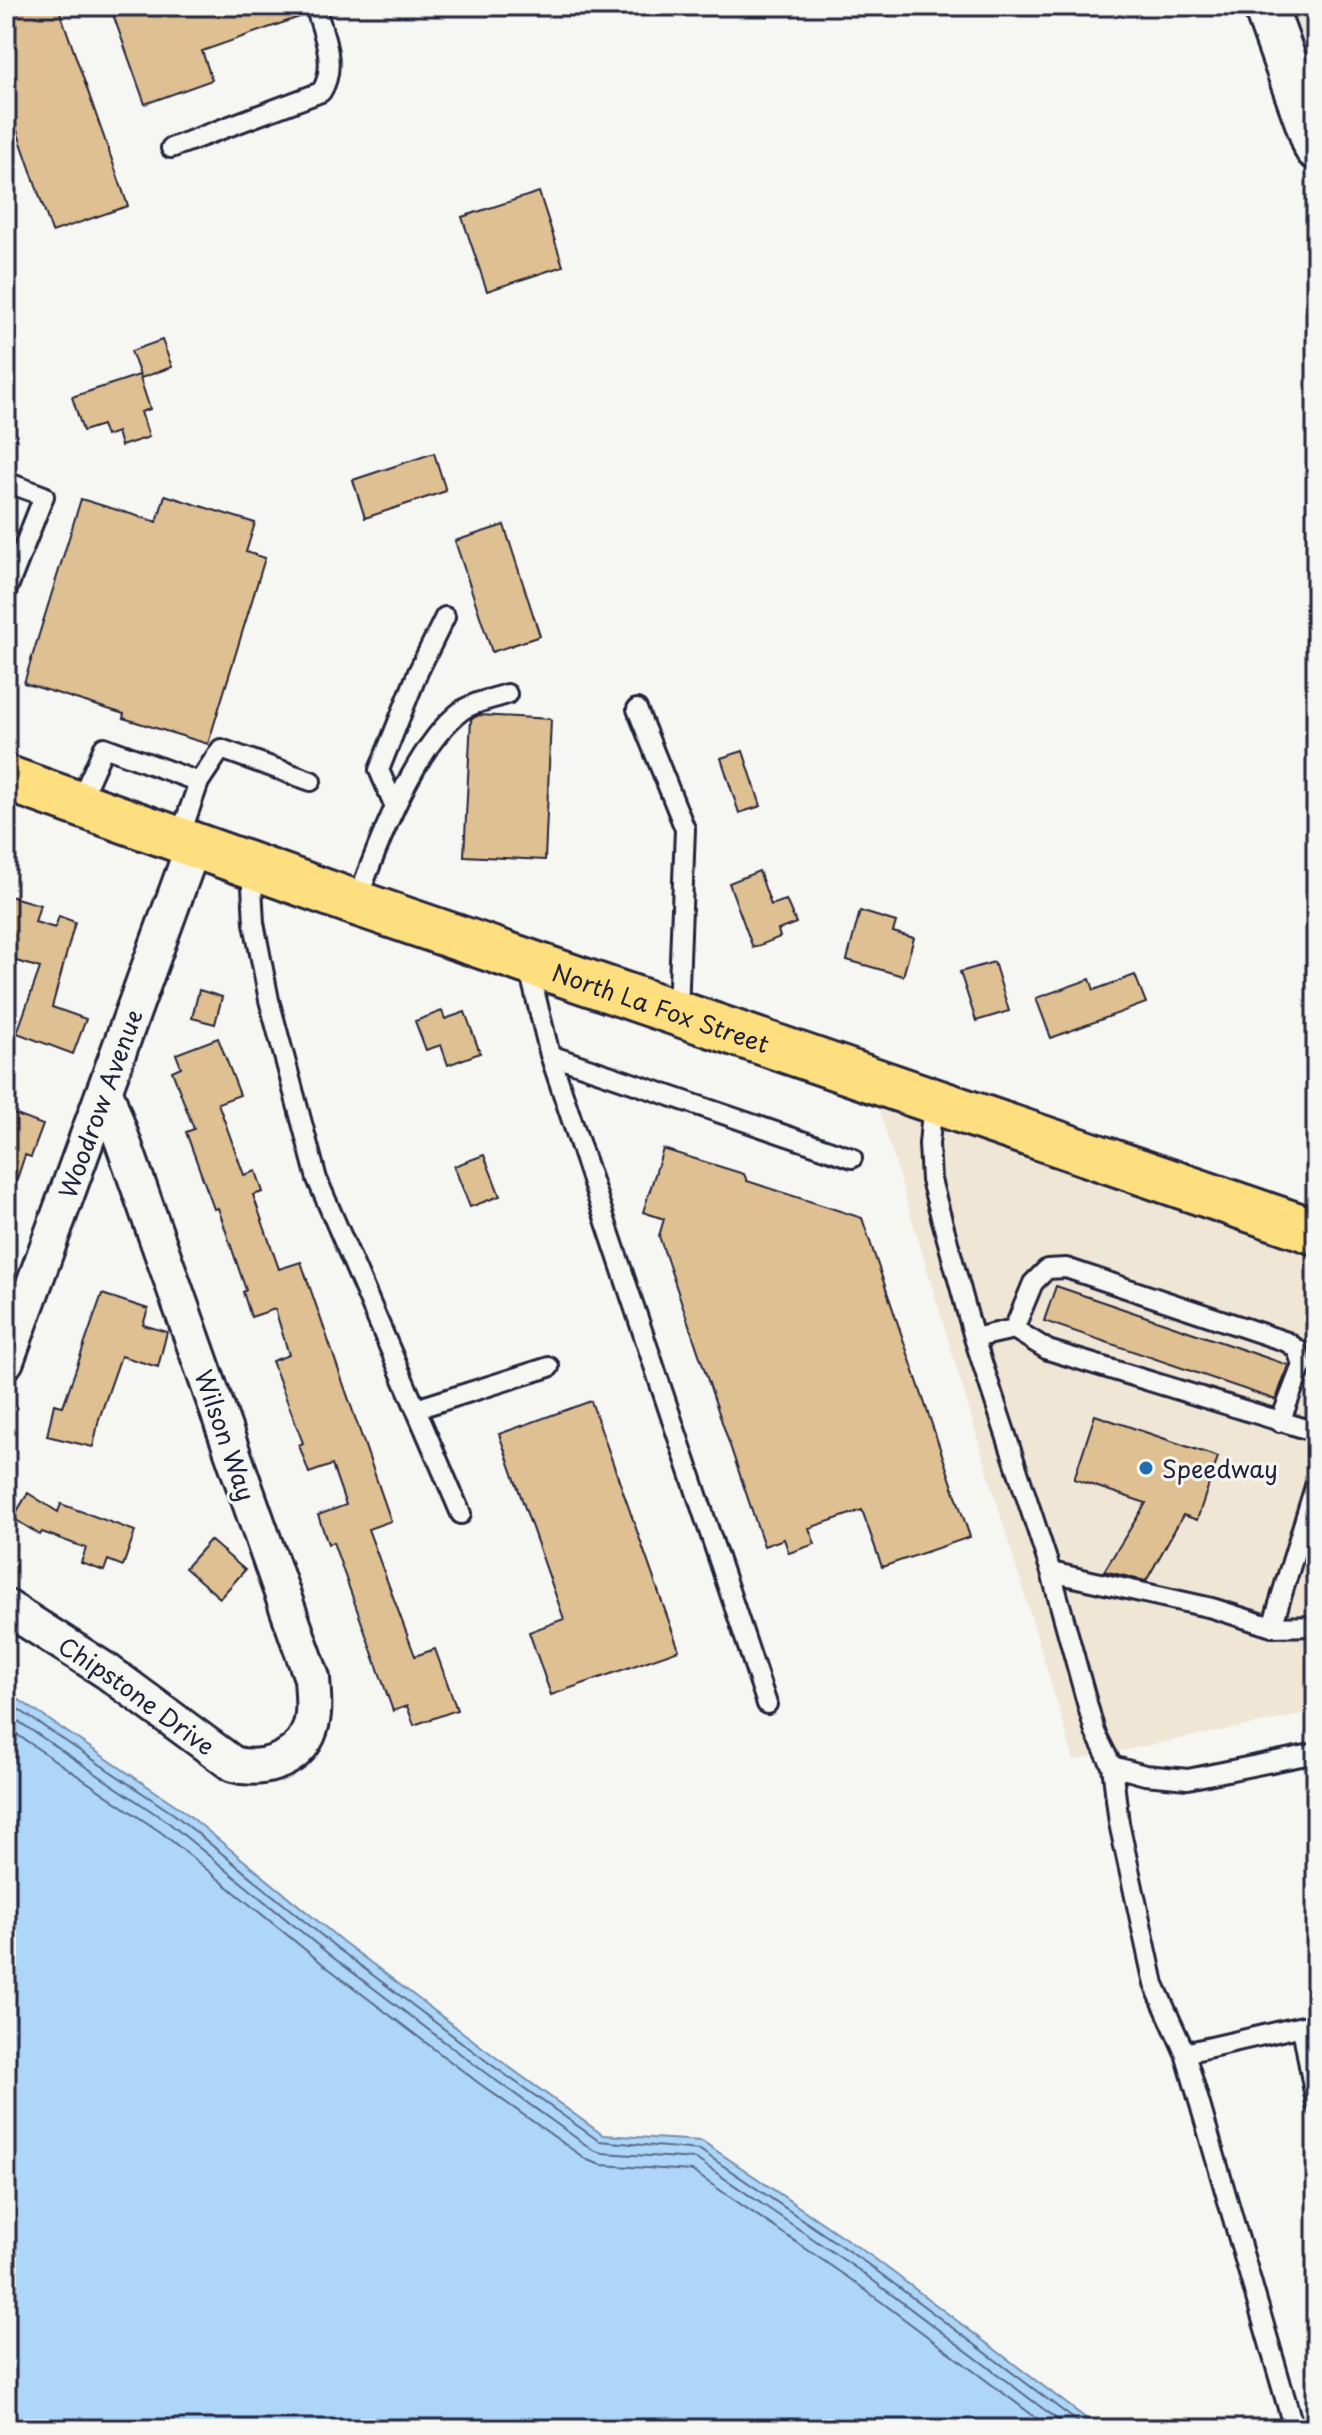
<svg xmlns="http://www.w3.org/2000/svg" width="1322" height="2435" viewBox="0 0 1322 2435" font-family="'Playpen Sans',sans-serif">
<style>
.built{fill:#efe6d5}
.water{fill:#aed6f8;stroke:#768eac;stroke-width:2}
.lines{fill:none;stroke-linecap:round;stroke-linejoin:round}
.shore{stroke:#5a6a87;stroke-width:2}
.building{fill:#dfc092;stroke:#22223b;stroke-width:2}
.service-casing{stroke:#22223b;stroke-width:24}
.minor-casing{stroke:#22223b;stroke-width:40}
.tertiary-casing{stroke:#22223b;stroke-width:48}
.primary-casing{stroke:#22223b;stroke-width:50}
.service{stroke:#f6f6f2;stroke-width:18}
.minor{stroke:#f6f6f2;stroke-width:34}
.tertiary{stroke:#f6f6f2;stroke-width:42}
.primary{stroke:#fedf80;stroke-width:44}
.poi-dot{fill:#1f6fb2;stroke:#f6f6f2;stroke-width:3}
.labels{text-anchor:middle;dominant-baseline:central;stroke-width:6;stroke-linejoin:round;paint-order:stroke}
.street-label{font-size:24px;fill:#22223b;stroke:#f6f6f2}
.poi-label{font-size:24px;fill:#22223b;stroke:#f6f6f2;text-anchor:start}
</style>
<rect width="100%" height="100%" fill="#f6f6f2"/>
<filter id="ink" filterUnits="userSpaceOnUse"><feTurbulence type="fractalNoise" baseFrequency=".0125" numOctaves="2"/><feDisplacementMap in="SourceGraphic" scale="16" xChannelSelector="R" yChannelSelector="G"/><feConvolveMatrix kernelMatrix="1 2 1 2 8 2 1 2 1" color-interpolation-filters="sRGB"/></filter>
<g filter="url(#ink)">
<!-- built -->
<path class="built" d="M1284,6H1316V98Z
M873,1089L1316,1236V1712L1074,1760Z"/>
<!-- water -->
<path class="water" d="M6,1691L180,1808L342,1941L498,2059L603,2135L702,2141L874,2258L1100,2429H6Z"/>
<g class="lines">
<!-- shore -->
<path class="shore" d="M6,1701L175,1815L337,1948L493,2066L599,2141L700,2150L869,2265L1087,2429
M6,1713L169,1823L331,1956L487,2074L593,2150L602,2153L696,2159L863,2273L1070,2429
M6,1727L162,1833L324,1965L480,2084L587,2160L601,2165L692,2171L856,2283L1051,2429"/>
</g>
<!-- building -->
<path class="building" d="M6,6H58L128,206L52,232L6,99Z
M110,6H303L305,15L202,51L212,80L145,104Z
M539,192L563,266L487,291L462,217Z
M162,340L172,367L141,378L131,351Z
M139,375L150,409L141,412L149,437L121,446L117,432L106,436L102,425L83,431L72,397Z
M434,453L446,491L365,518L353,480Z
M165,495L255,523L246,552L265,558L208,744L123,718L124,714L24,683L81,499L157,522Z
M504,525L540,636L492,652L455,541Z
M479,715L551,719L545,860L464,856L471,719Z
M743,751L761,806L739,813L721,758Z
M759,871L771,905L786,900L796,923L778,930L780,937L753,948L729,883Z
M6,895L40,905L35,922L55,928L59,916L75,922L52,1007L86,1019L73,1054L17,1033L40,968L6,958Z
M860,911L896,922L893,932L914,938L903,976L847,960Z
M994,962L1009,1011L976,1021L960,972Z
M1135,975L1146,1003L1051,1038L1036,998L1090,979L1094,990Z
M199,990L222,997L215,1024L192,1018Z
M442,1011L445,1019L465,1012L480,1053L448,1065L441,1045L426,1050L415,1021Z
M218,1038L240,1095L218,1103L244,1175L256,1171L263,1192L253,1195L279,1269L301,1262L391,1521L368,1529L415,1656L435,1649L457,1710L414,1725L407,1706L393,1711L333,1542L328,1544L318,1515L346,1505L332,1465L309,1473L299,1445L303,1443L272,1361L289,1355L275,1309L251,1317L243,1292L246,1290L218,1208L214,1209L186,1132L194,1129L172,1071L181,1067L176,1054Z
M6,1111L43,1125L31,1157L25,1155L10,1200L6,1199Z
M663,1149L744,1174L747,1181L862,1218L970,1537L882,1567L862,1510L809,1528L815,1544L789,1553L784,1539L764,1546L659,1236L664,1219L643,1212Z
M484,1155L500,1196L470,1207L454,1166Z
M1056,1286L1288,1365L1276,1400L1044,1321Z
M102,1294L148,1309L143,1325L167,1332L158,1367L121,1356L99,1419L93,1447L47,1436L54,1404L63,1406Z
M591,1401L679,1650L551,1695L529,1632L564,1619L499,1434Z
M1095,1415L1218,1457L1197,1520L1183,1515L1146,1581L1104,1571L1146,1503L1074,1479Z
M28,1493L58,1512L61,1504L135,1531L123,1566L108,1560L104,1571L81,1563L86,1548L42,1532L40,1535L13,1518Z
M210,1540L245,1570L220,1598L185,1568Z"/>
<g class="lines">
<defs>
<path id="service" d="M171,148L321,92C338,66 323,33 315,6
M6,482L44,496L6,592
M637,709L685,829L678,1011
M79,803L104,747L199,782
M395,807L379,770L418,672L445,617
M179,839L199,782L221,749L311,781
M251,868L254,923L269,1000L317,1179L461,1514
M356,903C377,847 413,748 461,711C473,702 493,699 507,694
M528,965L550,1055L767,1704
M550,1055L852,1158
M933,1101L929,1144L931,1180L974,1338L1051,1572L1095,1732L1112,1766L1145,1775L1188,1779L1316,1753
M1014,1329L1033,1283L1047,1269L1066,1268L1287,1342L1297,1349L1302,1365L1280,1422
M974,1338L1014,1329L1048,1350L1316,1432
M416,1409L549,1367
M1051,1572L1212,1608L1272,1627L1316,1626
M1272,1627L1316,1483
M1112,1766L1119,1823L1154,1984L1185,2053L1294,2429
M1302,2027L1316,2103
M1185,2053L1316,2023"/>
<g id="minor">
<path id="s1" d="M6,1361L194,844"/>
<path id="s2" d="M6,1607L108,1672L233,1764C260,1772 295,1762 308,1734C316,1716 313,1697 312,1678L105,1091"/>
</g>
<path id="tertiary" d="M1265,6L1316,148"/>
<g id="primary">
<path id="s3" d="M6,778L356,903L1316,1232"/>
</g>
</defs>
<!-- service casing -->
<use href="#service" class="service-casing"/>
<!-- minor casing -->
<use href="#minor" class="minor-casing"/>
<!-- tertiary casing -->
<use href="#tertiary" class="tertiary-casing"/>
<!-- primary casing -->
<use href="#primary" class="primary-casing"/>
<!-- service -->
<use href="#service" class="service"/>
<!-- minor -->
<use href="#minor" class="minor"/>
<!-- tertiary -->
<use href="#tertiary" class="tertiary"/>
<!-- primary -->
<use href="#primary" class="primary"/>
</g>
</g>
<!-- markers -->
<circle class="poi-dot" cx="1146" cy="1468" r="8"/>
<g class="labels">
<!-- street labels -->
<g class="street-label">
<text stroke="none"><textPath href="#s3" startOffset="694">North La Fox Street</textPath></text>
<text stroke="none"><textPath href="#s1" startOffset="274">Woodrow Avenue</textPath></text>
<text transform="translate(226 1435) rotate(71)">Wilson Way</text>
<text stroke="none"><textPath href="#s2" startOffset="158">Chipstone Drive</textPath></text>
</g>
<!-- poi labels -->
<g class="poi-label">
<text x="1162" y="1468">Speedway</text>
</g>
</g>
<!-- margin -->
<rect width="1322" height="2435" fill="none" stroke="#f6f6f2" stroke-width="32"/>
<rect x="16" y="16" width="1290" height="2403" fill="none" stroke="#22223b" stroke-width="3" filter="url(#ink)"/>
</svg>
